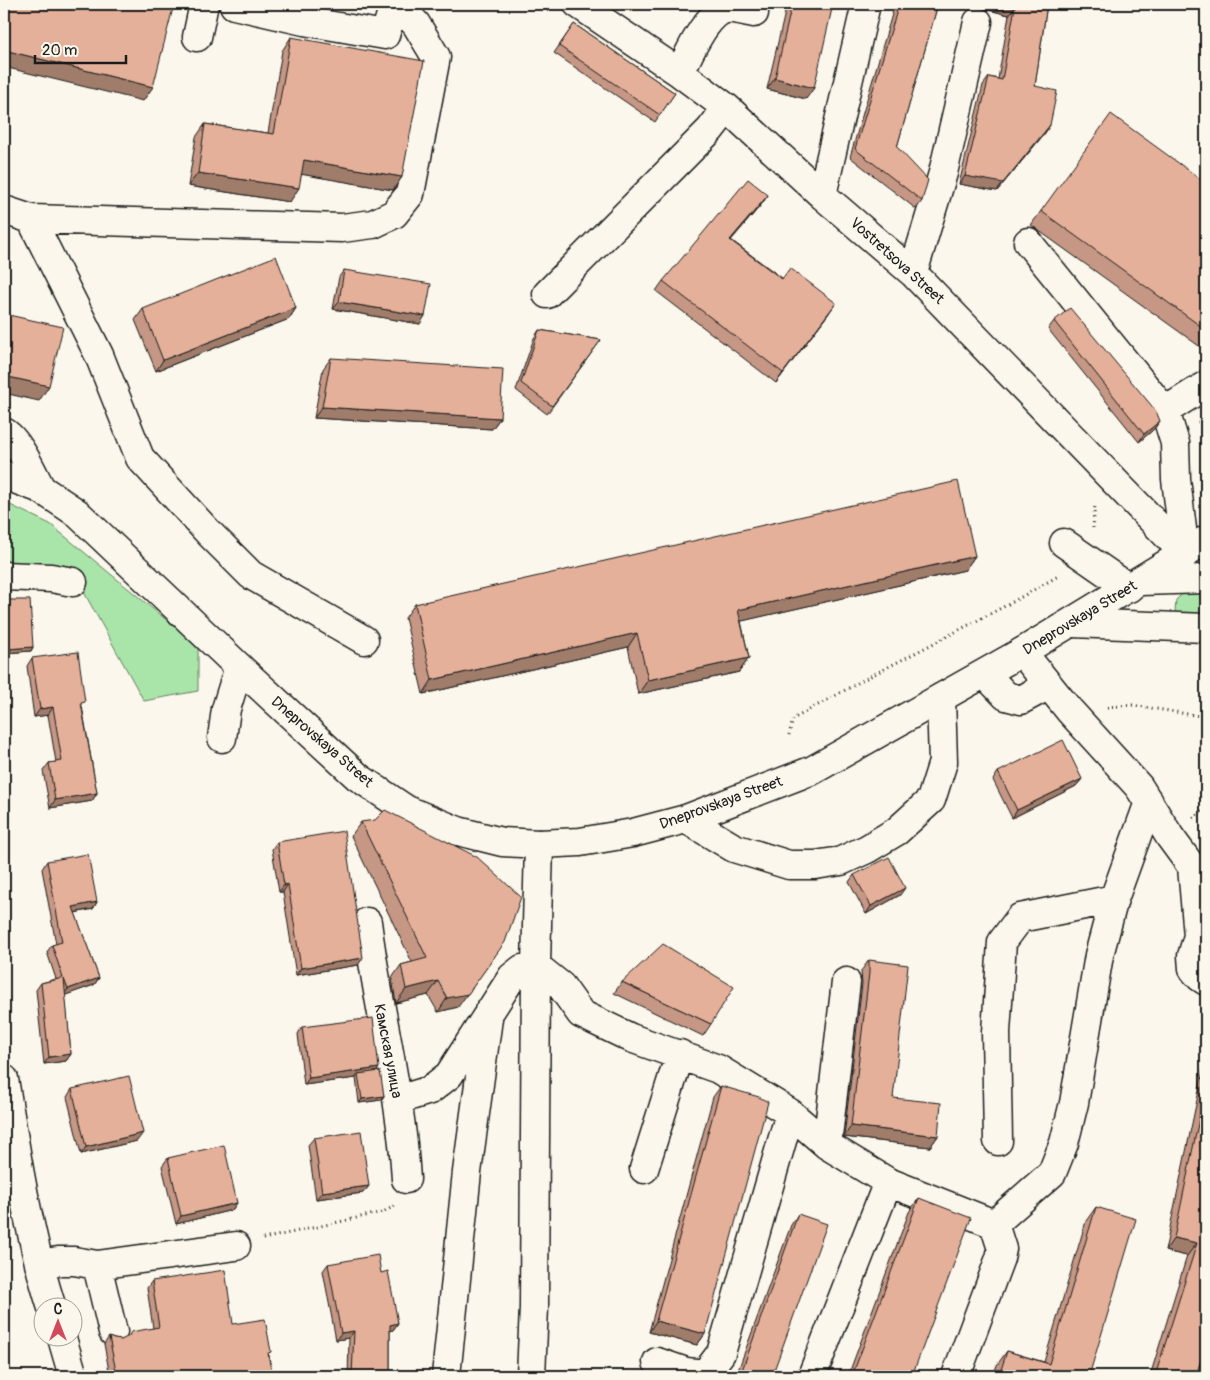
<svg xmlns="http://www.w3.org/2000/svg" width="1210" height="1380" viewBox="0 0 1210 1380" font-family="Pangolin,sans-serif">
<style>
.green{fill:#a9e4a9;stroke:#628062}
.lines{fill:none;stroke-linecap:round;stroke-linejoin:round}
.minor-casing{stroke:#1c1c1c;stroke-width:31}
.major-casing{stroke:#1c1c1c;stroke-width:31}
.path{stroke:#1c1c1c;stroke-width:3;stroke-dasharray:1 4;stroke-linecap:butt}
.minor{stroke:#fbf7ec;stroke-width:28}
.major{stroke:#fbf7ec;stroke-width:28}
.wall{fill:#c59784;stroke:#1c1c1c}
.shaded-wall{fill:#a07b6b;stroke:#1c1c1c}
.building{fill:#e5b099;stroke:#1c1c1c}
.labels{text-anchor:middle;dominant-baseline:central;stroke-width:4;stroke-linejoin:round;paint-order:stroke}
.street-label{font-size:15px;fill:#1c1c1c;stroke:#fbf7ec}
</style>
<rect width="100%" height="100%" fill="#fbf7ec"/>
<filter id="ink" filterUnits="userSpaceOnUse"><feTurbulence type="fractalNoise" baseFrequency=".02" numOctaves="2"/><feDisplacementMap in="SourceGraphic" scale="10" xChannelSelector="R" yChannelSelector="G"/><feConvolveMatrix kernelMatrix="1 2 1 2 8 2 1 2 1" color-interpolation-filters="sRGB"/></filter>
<g filter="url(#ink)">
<!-- green -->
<path class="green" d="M4,502L50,524L198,646V691L144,701L75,576L4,563Z
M1206,584V618L1178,616L1175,612L1176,600L1183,593Z"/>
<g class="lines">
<defs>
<path id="minor" d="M578,4L680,73L727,108L822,195L913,273L1185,554
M234,5L304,21L385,35L394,4
M197,37L204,4
M680,73C687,57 708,10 727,9C735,8 746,12 754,13
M822,195L866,4
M4,210L31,219L342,228L373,224L394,214L410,194L436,57L416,24L397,4
M31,219L99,355L140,458L208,532L251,575L364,640
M1028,242L1165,411L1175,443L1176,479L1185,554
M913,273L943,173L978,22
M547,294L710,130L727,108
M1165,411L1206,385
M4,432C18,439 34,475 41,489
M1064,543L1129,588
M4,576L51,578L73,582
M1140,581L1206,579
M1071,623L1206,628
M1022,652L1069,710L1139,787L1170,837L1192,867L1206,871
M985,674L1006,696L1021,700L1049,685
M222,738L226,709L239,667
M686,819L734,848L789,865H815L841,861L867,849L897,831L931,800L943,762L941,698
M1192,867L1198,936L1192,956L1193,969L1200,977L1206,981
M1114,899L1149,802
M367,922C378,1008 401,1093 406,1179
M536,966L561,986L581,1014L631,1038L718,1069L790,1113L827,1145L888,1182L994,1224L1002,1249L1000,1258L956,1376
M4,1079L17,1158L4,1163
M398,1100L430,1090L449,1075L512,977L522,969L536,966
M827,1145L846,982
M17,1158C26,1209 36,1259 52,1308
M644,1169L680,1054
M994,1224L1052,1173L1064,1143L1074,1103L1099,955L1114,899L1020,918L1002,942L996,1032L998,1141
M39,1264L58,1261H74L97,1265L236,1246
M97,1265L113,1332
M62,1338L73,1376
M657,1362L686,1372L705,1374L721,1353L790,1113
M446,1376L467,1172L489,1011
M531,1376L534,1307L536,966L539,844
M812,1376L888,1182"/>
<path id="major" d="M4,475L41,489L77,513L239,667L358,777L407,810L458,831L502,842L539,844L580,842L633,833L686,819L813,770L1022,652L1206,540"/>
</defs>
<!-- minor casing -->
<use href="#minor" class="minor-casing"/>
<!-- major casing -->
<use href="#major" class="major-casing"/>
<!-- path -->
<path class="path" d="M534,4L549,11
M1093,528L1095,504
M1107,707L1132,705L1206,717
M789,735L793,719L865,679L1007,605L1060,575
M1193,818L1206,808
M263,1239L383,1212L395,1206"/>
<!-- minor -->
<use href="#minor" class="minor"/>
<!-- major -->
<use href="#major" class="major"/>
</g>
<!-- wall -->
<path class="wall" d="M787,4H833L806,99L767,89Z
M895,4H938L897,147L922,201L916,209L850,157Z
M965,4H1047L1035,86L1050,125L1045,133L997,191L959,184L983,85L989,77L998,79L1009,15Z
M574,24L675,93L655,122L554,53Z
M291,37L402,177L393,190L302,174L290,202L188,186L196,137L205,124L268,133L282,51Z
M1206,183V351L1031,225L1041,211Z
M768,195L761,205L731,240L829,313L776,383L656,291L663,281Z
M344,270L420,324L333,309L339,277Z
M296,308L289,319L156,371L135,320L143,309Z
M1054,321L1160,421L1154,429L1139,442L1048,329Z
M539,330L601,340L547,414L516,390L534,338Z
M331,358L500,418L492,429L314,418L323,369Z
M1206,413V435L1198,422L1203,415Z
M975,556L965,570L741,621L749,658L739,672L638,694L628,647L423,694L405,618L415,604Z
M4,600L33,647L31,651L5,653L4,641Z
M32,658L82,706L97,793L92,801L50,808L43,771L49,763L56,762L48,715L34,717L27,666Z
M998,772L1082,779L1076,786L1012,818L993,780Z
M361,822L458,1007L438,1012L428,995L396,1003L392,978L401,965L412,962L351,836Z
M277,842L358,965L296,975L283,892H279L272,849Z
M47,861L97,902L93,909L75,913L99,978L94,985L65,995L71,1054L66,1061L44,1064L36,990L41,983L56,979L47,952L52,945L56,944L42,869Z
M854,875L900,895L866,914L849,882Z
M869,960L893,1098L938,1136L930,1147L844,1137L862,984L861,971Z
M622,982L711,1024L703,1036L614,993Z
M302,1027L377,1071L384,1096L381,1100L359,1103L356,1078L304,1085L298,1034Z
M1206,1060V1367L1200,1365L1196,1376H1150L1187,1256L1165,1251L1205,1062Z
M721,1086L705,1334L697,1345L649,1332L713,1097Z
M72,1089L137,1141L81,1154L67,1097Z
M314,1138L369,1186L363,1193L316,1199L308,1145Z
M168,1158L237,1203L232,1210L176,1224L162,1166Z
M919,1198L912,1376H848L909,1212Z
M1096,1207L1089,1376H993L997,1365L1007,1351L1044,1362L1086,1221Z
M798,1214L772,1376H736L791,1225Z
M328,1264L381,1273L398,1323L393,1330L390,1331V1376H348L349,1338L336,1340L323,1271Z
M152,1281L233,1324L269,1355L272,1376H110L104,1344L109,1337L114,1339L121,1340L153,1328L147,1288Z"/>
<!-- shaded-wall -->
<path class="shaded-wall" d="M965,4H1002L1015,7L1009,15Z
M4,50L153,87L143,101L4,67Z
M775,78L814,88L806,99L767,89Z
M1050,125L1045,133L997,191L959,184L965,176Z
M304,160L402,177L393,190L294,173Z
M198,173L299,188L290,202L188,186Z
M768,195L761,205L723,250L730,240Z
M339,302L425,316L420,324L333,309Z
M836,303L829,313L776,383L783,373Z
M296,308L289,319L156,371L163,360Z
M4,376L49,386L39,401L4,393Z
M322,407L500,418L492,429L314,418Z
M1160,421L1154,429L1139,442L1144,434Z
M975,556L965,570L729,624L738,610Z
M637,633L628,647L423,694L432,680Z
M33,647L31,651L5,653L7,649Z
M749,658L739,672L638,694L648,680Z
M53,707L48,715L34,717L40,709Z
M1082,779L1076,786L1012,818L1017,810Z
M97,793L92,801L50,808L55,800Z
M288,884L283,892H279L284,885Z
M905,888L900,895L866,914L871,906Z
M97,902L93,909L68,914L73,907Z
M495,956L458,1007L438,1012L447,998Z
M363,958L358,965L296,975L301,968Z
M99,978L94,985L63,996L68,989Z
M438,981L428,995L396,1003L406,989Z
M71,1054L66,1061L44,1064L49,1057Z
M379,1068L374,1075L358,1074L356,1078L304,1085L309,1078Z
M384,1096L381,1100L359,1103L362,1099Z
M851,1126L938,1136L930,1147L844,1137Z
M143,1133L137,1141L81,1154L86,1147Z
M369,1186L363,1193L316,1199L322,1192Z
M237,1203L232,1210L176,1224L181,1216Z
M1174,1238L1197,1243L1187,1256L1165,1251Z
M656,1321L705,1334L697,1345L649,1332Z
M398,1323L393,1330L385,1332L390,1325Z
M354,1331L349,1338L336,1340L341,1333Z
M1204,1350L1206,1351V1367L1195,1363Z
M184,1373L181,1376H165Z"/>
<!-- building -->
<path class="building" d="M4,4H174L153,87L4,50Z
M792,4H833L814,88L775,78Z
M899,4H938L897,147L928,180L922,201L855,149Z
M1002,4H1047L1035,86L1057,91L1050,125L1003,183L965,176L989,77L1002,80L1015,7Z
M574,24L675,93L660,115L559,46Z
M291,37L424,61L402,177L304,160L299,188L198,173L205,124L274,134Z
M1111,114L1206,183V330L1041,211Z
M748,179L768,195L730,240L782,279L790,268L836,303L783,373L663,281Z
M276,256L296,308L163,360L143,309Z
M344,270L431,284L425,316L339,302Z
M1070,308L1156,411L1160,421L1144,434L1054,321Z
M4,314L63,327L49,386L4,376Z
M539,330L601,340L552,406L521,383Z
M331,358L503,369L500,418L322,407Z
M1206,413V419L1203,415Z
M958,481L975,556L738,610L749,658L648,680L637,633L432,680L415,604Z
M4,600H30L33,647L7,649Z
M78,652L85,702L81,703L97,793L55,800L49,763L62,761L53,707L40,709L32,658Z
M1063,740L1082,779L1017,810L998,772Z
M385,810L477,857L521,897L505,942L468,994L447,998L438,981L406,989L401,965L427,958L361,822L375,820Z
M344,831L363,958L301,968L288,884L284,885L277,842Z
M88,854L97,902L73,907L99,978L68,989L64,979L71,1054L49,1057L41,983L63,978L52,945L62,942L47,861Z
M889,857L905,888L871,906L854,875Z
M663,944L734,987L711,1024L622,982Z
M869,960L908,965L893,1098L941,1103L938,1136L851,1126L869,973Z
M373,1018L379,1068L309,1078L302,1027Z
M380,1071L384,1096L362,1099L358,1074Z
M129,1076L143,1133L86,1147L72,1089Z
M721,1086L759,1097L768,1102L705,1334L656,1321Z
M1206,1086V1351L1204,1350L1196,1376H1155L1197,1243L1174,1238Z
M361,1131L369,1186L322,1192L314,1138Z
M224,1145L237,1203L181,1216L168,1158Z
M919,1198L971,1218L912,1376H852Z
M1096,1207L1136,1219L1089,1376H999L1007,1351L1049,1364Z
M798,1214L827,1224L772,1376H740Z
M378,1255L381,1273L388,1271L398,1323L390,1325V1376H352L354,1331L341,1333L328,1264Z
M225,1270L233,1324L265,1319L271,1352L268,1353L272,1376H184V1373L165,1376H117L109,1337L114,1339L121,1340L129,1336L131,1332L159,1327L152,1281Z"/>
</g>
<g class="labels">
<!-- street labels -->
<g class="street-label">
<text transform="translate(897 261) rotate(42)">Vostretsova Street</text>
<text transform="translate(1080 618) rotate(-31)">Dneprovskaya Street</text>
<text transform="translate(322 742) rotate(41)">Dneprovskaya Street</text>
<text transform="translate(721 803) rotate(-20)">Dneprovskaya Street</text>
<text transform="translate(388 1051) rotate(79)">Камская улица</text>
</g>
</g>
<!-- margin -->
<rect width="1210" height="1380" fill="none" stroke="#fbf7ec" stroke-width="20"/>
<rect x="10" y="10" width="1190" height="1360" fill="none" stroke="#1c1c1c" stroke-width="2" filter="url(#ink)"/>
<!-- north arrow -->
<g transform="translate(58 1322)"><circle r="24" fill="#fbf7ec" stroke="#a29f99"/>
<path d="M0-4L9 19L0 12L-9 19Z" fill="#d1495b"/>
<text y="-8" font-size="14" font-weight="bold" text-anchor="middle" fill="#1c1c1c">С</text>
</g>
<!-- scale -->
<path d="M35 55v8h91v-8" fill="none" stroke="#1c1c1c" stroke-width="2.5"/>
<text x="42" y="55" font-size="15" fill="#1c1c1c" stroke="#fbf7ec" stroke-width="4" paint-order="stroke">20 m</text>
</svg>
